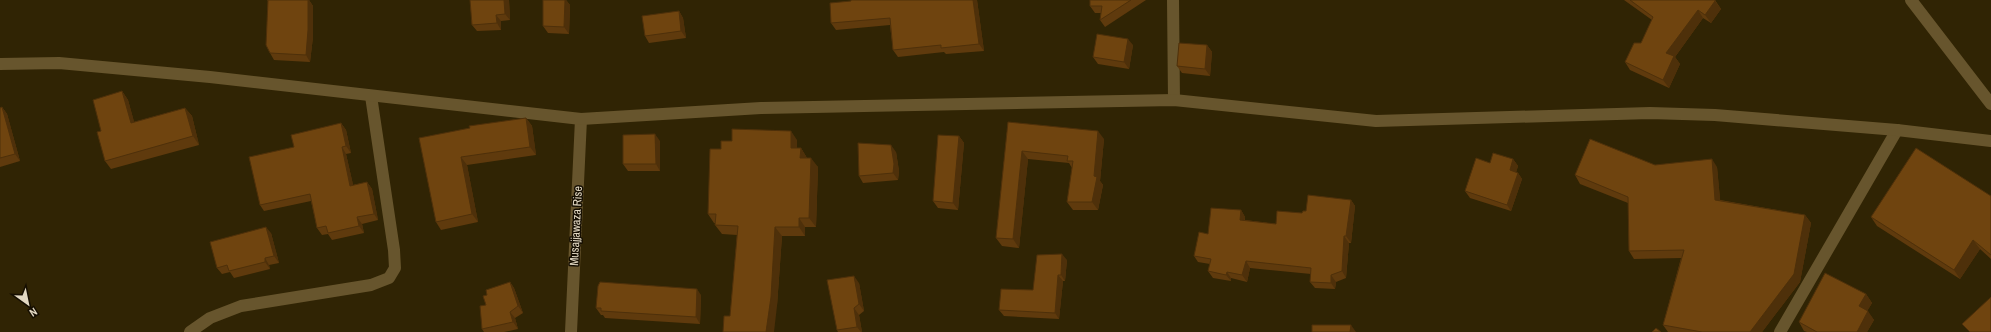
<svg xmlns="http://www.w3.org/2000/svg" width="1991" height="332" viewBox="0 0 1991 332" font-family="'Archivo Narrow',sans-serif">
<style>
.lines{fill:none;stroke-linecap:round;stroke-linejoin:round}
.street{stroke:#67552d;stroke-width:12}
.secondary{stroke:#67552d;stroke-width:12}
.wall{fill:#5f3a0d}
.shaded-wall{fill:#4e300a}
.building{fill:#6f440f;stroke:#4e300a}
.labels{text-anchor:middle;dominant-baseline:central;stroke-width:3;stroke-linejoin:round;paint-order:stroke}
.street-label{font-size:12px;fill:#e2d8c2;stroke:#150e01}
</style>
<rect width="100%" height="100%" fill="#302404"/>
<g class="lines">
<!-- street -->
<path class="street" d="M1173,0L1174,100
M1911,0L1991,104
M190,332L210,318L241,306L371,285L389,278L395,268L394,250L371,96
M571,332L581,119
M1780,332L1897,130"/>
<!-- secondary -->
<path class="secondary" d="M0,64L59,63L210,77L581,119L761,108L1174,100L1376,121L1650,113L1715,115L1897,130L1991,141"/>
</g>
<!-- wall -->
<path class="wall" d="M267,0H309L313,6V37L310,62L274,60L270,53L268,1Z
M470,0H509L510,20L501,21V30L477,31L472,25Z
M543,0H566L570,5L569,34L548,33L543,26Z
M851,0H977L984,51L946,54L944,52L898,57L893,50L890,25L836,30L831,23L851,1Z
M1090,0H1146L1105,27L1100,20L1101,13H1095L1090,6Z
M1624,0H1715L1721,9L1711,23L1703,18L1675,57L1680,64L1669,88L1630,70L1625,62L1641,43L1652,20Z
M679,11L683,18L686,38L649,43L645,36Z
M1133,45L1129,69L1098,64L1093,57Z
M1207,45L1212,52L1210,76L1182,73L1177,66Z
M122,91L128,100L134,122L185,108L192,116L199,145L111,169L105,161L101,131Z
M2,107L7,114L20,161L0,167V108Z
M526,118L532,126L536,155L467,165L478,222L441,230L436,222L419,138Z
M1008,122L1104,139L1100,181L1103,185L1098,210H1073L1067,202L1072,168L1069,163L1028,159L1019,248L1002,246L996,238Z
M341,123L346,130L351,153L346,154L353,185L367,182L372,189L378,220L362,224L364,233L332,240L328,234L322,235L317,228L311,201L264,211L260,205L294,147Z
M959,136L964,143L958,210L938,208L933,201Z
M797,140V148H801L807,158L818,167L816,227H805V236H782L777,306L730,316L737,235L722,234L715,225L716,223H714L708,214L721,149L732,141Z
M660,141V171H628L623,164Z
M896,152L899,171L898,180L863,183L859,176Z
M1513,159L1518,166L1516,172L1518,173L1522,179L1511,211L1470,198L1465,191L1490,163Z
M1655,165L1717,167L1720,200L1805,215L1811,223L1800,282L1762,332H1668L1663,325L1681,258L1634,259L1629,251L1628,203L1580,184L1575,175Z
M1991,196V259L1980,249L1960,279L1877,226L1871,217Z
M1351,200L1355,206L1351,243H1349L1346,278L1336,282L1335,289L1315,288L1310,282L1311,274L1250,268L1247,282L1231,278V281L1213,278L1208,271L1210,264L1198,262L1194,256L1208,234L1241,210L1245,217V220L1276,224L1302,213L1306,211Z
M271,233L279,263L269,265L270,269L234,278L230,272L222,274L217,268Z
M1067,260L1065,281H1063L1059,319L1004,316L999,310L1033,290Z
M510,282L514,288L523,313L515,318L518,329L504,332H484L482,329L487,295Z
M859,283L864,311L859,315L862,332H838L837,330Z
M1866,294L1872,303L1867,311L1874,320L1867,332H1807L1804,331L1799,322Z
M701,295L700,324L605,318L603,315H601L596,308Z"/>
<!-- shaded-wall -->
<path class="shaded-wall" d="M305,0H309L313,6V37L310,62L306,55Z
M504,0H509L510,20L505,14Z
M565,0H566L570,5L569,34L564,27Z
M973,0H977L984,51L979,44Z
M1715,1L1721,9L1711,23L1705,15Z
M1698,10L1703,18L1675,57L1680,64L1669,88L1663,80L1666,53Z
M679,11L683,18L686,38L681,31Z
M496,15L501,21V30L497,23Z
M1128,39L1133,45L1129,69L1124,62Z
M1207,45L1212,52L1210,76L1205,69Z
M122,91L128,100L137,132L131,123Z
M2,107L7,114L20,161L15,154Z
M185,108L192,116L199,145L193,136Z
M526,118L532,126L536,155L530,147Z
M341,123L346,130L351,153L346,146Z
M791,131L797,140V158L791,148Z
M1098,131L1104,139L1100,181L1103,185L1098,210L1092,202Z
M655,134L660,141V171L656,164Z
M959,136L964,143L958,210L953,203Z
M891,145L896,152L899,171L898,180L893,173Z
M342,147L346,154L355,193L350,186Z
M801,148L807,158V167L800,158Z
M1022,151L1028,159L1019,248L1013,239Z
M461,157L467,165L478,222L472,214Z
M811,158L818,167L816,227L809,218Z
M1513,159L1518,166L1515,177L1510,170Z
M1712,159L1717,167L1721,208L1715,200Z
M1518,173L1522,179L1511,211L1507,205Z
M367,182L372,189L378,220L374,214Z
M1351,200L1355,206L1351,243L1346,236Z
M1241,210L1245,217L1244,226L1240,220Z
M1805,215L1811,223L1800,282L1762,332H1750Z
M357,217L362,224L364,233L359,226Z
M799,218L805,227V236L799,227Z
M266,227L271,233L279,263L274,256Z
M775,227L782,236L777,306L774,332H766Z
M1344,236L1349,243L1346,278L1342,271Z
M1973,240L1980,249L1960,279L1954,270Z
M1062,254L1067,260L1065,281L1061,275Z
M265,258L269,265L270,269L265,262Z
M1246,261L1250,268L1247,282L1242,275Z
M1227,272L1231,278V281L1226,275Z
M1058,275L1063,281L1059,319L1055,313Z
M1331,275L1336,282L1335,289L1331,283Z
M854,276L859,283L864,311L859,304Z
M510,282L514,288L523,313L518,306Z
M697,289L701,295L700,324L696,317Z
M1866,294L1872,303L1865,315L1859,306Z
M854,308L859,315L862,332H861L857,327Z
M1868,311L1874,320L1867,332H1857Z
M510,312L515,318L518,329L513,322Z
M1351,325L1356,332H1350Z"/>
<!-- building -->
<path class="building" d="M268,0H308V30L306,55L270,53L266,45Z
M470,0H504L505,14L496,15L497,23L472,25Z
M543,0H565L564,27L543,26Z
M851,0H973L979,44L941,48V45L893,50L890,18L831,23L830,3L851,1Z
M1090,0H1131L1100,20L1102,6H1090Z
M1630,0H1715V1L1705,15L1698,10L1666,53L1674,56L1663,80L1625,62L1634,43H1641L1653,17Z
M679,11L681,31L645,36L642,16Z
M1097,34L1128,39L1124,62L1093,57Z
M1179,43L1207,45L1205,69L1177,66Z
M122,91L131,123L185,108L193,136L105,161L97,132L101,131L93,100Z
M2,107L15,154L0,158V108Z
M526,118L530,147L461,157L472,214L436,222L419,138L470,128L469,126Z
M1008,122L1098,131L1094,176L1097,177L1092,202H1067L1073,161H1067L1068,156L1022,151L1013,239L996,238Z
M341,123L346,146L342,147L350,186L367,182L374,214L357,217L359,226L328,233L326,226L317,228L310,194L260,205L249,157L294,147L291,135Z
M732,129L791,131V148H801L800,158H811L809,218H799V227H775L771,297L766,332H723L724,316H730L738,226L715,225L716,214H708L710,149H721V141H732Z
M655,134L656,164H623V135Z
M938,135L959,136L953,203L933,201Z
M1590,139L1655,165L1712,159L1715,200L1805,215L1794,274L1750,332H1702L1663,325L1684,250L1629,251L1628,197L1575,175Z
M858,143L891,145L894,164L893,173L859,176Z
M1916,148L1991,196V255L1973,240L1954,270L1871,217Z
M1493,153L1513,159L1510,170L1518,173L1507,205L1465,191L1476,158L1490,163Z
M1308,195L1351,200L1346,236H1344L1342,271L1331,275V283L1310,282L1311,268L1246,261L1242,275L1227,272L1226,275L1208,271L1211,259L1194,256L1199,232L1208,234L1211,208L1241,210L1240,220L1276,224L1277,211L1302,213L1303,211H1306Z
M266,227L274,256L265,258V262L229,271L227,265L217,268L210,242Z
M1062,254L1061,275H1058L1055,313L999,310L1001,289L1033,290L1037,255Z
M1825,273L1866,294L1859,306L1868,311L1857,332H1817L1799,322Z
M854,276L859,304L854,308L857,327L837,330L827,280Z
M510,282L518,306L510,312L513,322L482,329L480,306L486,305L483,296L487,295L486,290Z
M600,282L697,289L696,317L601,311V308H596L598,286Z
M1991,297V332H1970L1962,324Z
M1312,325H1351L1350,332H1312Z
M1656,328L1661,332H1652Z"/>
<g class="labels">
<!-- street labels -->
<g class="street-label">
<text transform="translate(576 226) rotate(-87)">Musajjawaza Rise</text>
</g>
</g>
<!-- north arrow -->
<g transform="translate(28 304) rotate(147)" stroke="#150e01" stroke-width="3" paint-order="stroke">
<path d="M0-3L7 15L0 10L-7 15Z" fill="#e2d8c2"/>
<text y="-6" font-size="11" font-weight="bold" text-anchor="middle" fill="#e2d8c2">N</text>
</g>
</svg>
